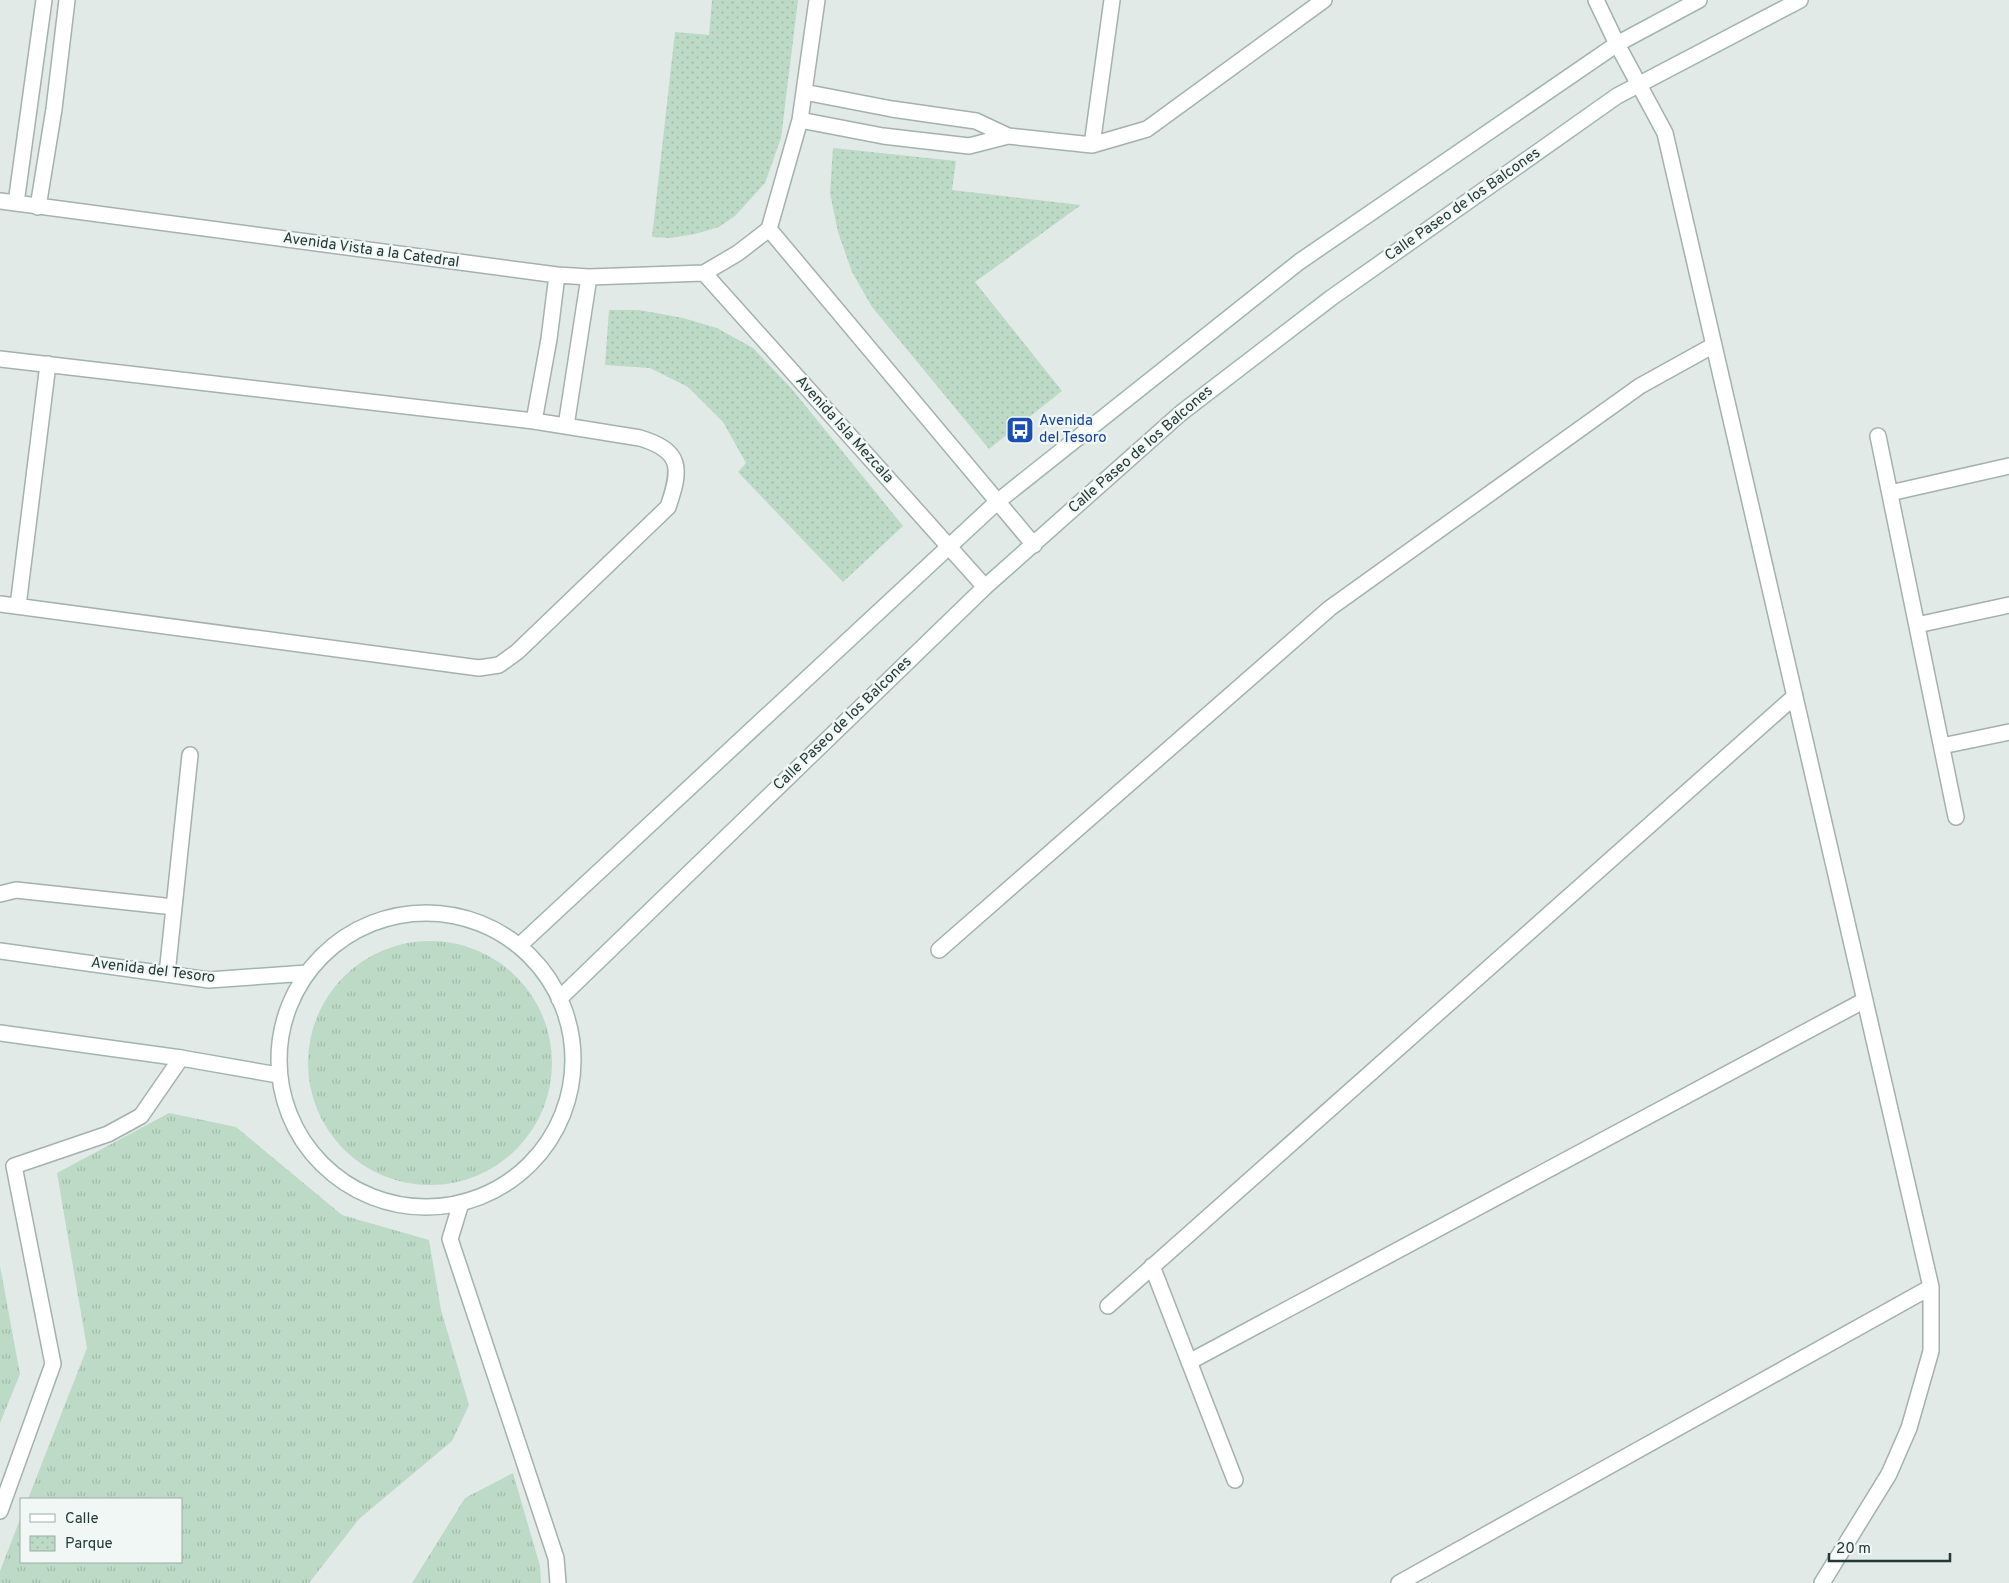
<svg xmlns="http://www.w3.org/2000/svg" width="2009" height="1583" viewBox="0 0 2009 1583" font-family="Overpass,sans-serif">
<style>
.grass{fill:url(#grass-tufts)}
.park{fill:url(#park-dots)}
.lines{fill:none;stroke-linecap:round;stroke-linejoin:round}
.service-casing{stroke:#a4b1ae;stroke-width:18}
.minor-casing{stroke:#a4b1ae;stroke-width:18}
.secondary-casing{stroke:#a1b5af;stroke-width:18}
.service{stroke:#fff;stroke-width:15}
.minor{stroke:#fff;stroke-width:15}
.secondary{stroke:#fff;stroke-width:15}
.labels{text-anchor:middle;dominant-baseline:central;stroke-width:4.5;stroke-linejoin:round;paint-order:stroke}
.street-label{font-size:15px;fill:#233935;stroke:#f1f7f5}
.transit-label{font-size:15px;fill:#164399;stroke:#f1f7f5;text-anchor:start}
</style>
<defs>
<pattern id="grass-tufts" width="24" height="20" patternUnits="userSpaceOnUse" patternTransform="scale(1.25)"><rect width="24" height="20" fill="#bcdac6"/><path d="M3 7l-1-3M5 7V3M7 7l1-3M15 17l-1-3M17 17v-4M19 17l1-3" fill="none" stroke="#a1bcab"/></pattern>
<pattern id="park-dots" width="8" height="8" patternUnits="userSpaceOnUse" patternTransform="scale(1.25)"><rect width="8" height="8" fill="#bcdac6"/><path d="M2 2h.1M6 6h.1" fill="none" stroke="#a1bcab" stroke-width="1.8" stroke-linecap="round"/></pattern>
</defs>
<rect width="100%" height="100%" fill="#e1eae7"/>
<!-- grass -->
<path class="grass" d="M308 1063a122 122 0 1 1 244 0a122 122 0 1 1-244 0Z
M169,1113L236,1127L342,1215L429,1240L441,1310L469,1405L452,1441L359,1519L309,1583H0V1571L21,1517V1562H181V1499H28L87,1348L57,1173Z
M0,1266L20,1374L0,1423Z
M513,1473L540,1566L541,1583H412L465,1498Z"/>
<!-- park -->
<path class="park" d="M712,0H798L781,138L765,183L735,216L719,227L695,234L670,238L652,237L675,32L709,35Z
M833,148L956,161L952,190L1081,205L975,282L1062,391L989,449L872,307L852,272L838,232L830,193Z
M609,310H639L683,318L717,328L753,348L791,388L903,526L843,582L738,472L746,463L723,422L688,387L650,368L605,365Z"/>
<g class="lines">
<defs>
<path id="service" d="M0,894L16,890L174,907
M167,974L190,755
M461,1203L450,1239L556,1558L558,1583
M0,1511L53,1364L14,1166L108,1134L141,1116L181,1058"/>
<path id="minor" d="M1596,0L1617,44L1665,133L1931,1287V1351L1909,1428L1889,1474L1822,1583
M804,92L892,109L976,121L1008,136
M800,120L883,136L969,146L1008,136L1092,145L1147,129L1324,0
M1092,145L1112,0
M0,201L557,275L589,277L704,273L738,253L769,229L800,120L817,0
M16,203L44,0
M38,207L54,109L67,0
M769,229L1034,545
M704,273L985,587
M0,359L534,421L640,438C683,451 681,469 668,507L517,652L499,665L479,668L0,604
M534,421L549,339L557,275
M566,426L589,277
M1878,436L1956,817
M1890,493L2009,466
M18,606L48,364
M1917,625L2009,605
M1942,746L2009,732
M939,950L1330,608L1640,386L1714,345
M1152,1266L1235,1480
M1108,1306L1795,696
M1189,1362L1865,1000
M1399,1583L1931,1287"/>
<path id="secondary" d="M279 1060a147 147 0 1 1 294 0a147 147 0 1 1-294 0Z
M521,944L997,502L1299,262L1617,44L1699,0
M0,951L209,980L307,973
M559,999L985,587L1181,413L1331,298L1617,96L1800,0
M0,1033L181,1058L278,1075"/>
</defs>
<!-- service casing -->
<use href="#service" class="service-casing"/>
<!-- minor casing -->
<use href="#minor" class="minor-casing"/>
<!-- secondary casing -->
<use href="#secondary" class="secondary-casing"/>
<!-- service -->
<use href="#service" class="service"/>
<!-- minor -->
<use href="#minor" class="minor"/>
<!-- secondary -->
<use href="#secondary" class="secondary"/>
</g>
<!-- icons -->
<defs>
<symbol id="bus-square" viewBox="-11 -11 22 22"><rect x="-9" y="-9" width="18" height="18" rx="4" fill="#1a4fb4" stroke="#f1f7f5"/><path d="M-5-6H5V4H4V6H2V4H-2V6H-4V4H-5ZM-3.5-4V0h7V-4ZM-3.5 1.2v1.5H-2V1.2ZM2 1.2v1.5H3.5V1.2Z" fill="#fff"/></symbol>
</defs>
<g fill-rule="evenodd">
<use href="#bus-square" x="1004" y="414" width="32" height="32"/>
</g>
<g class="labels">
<!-- street labels -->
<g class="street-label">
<text transform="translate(1463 205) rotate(-35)">Calle Paseo de los Balcones</text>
<text transform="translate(371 251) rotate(8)">Avenida Vista a la Catedral</text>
<text transform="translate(844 430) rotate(48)">Avenida Isla Mezcala</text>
<text transform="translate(1141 450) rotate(-41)">Calle Paseo de los Balcones</text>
<text transform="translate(843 724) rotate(-44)">Calle Paseo de los Balcones</text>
<text transform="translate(153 971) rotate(7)">Avenida del Tesoro</text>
</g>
<!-- transit labels -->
<g class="transit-label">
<text x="1039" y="421">Avenida<tspan x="1039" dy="17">del Tesoro</tspan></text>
</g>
</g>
<!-- legend -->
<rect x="20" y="1498" width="162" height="65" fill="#f1f7f5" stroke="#9faba8"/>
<rect x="30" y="1514" width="25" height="8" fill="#ffffff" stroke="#9faba8"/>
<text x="65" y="1523" font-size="15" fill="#233935">Calle</text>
<rect x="30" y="1536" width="25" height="15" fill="url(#park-dots)" stroke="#9faba8"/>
<text x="65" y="1548" font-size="15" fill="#233935">Parque</text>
<!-- scale -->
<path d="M1829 1553v8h121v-8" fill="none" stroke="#233935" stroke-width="2.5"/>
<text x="1836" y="1553" font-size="15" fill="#233935" stroke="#f1f7f5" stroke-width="4" paint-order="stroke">20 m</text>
</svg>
